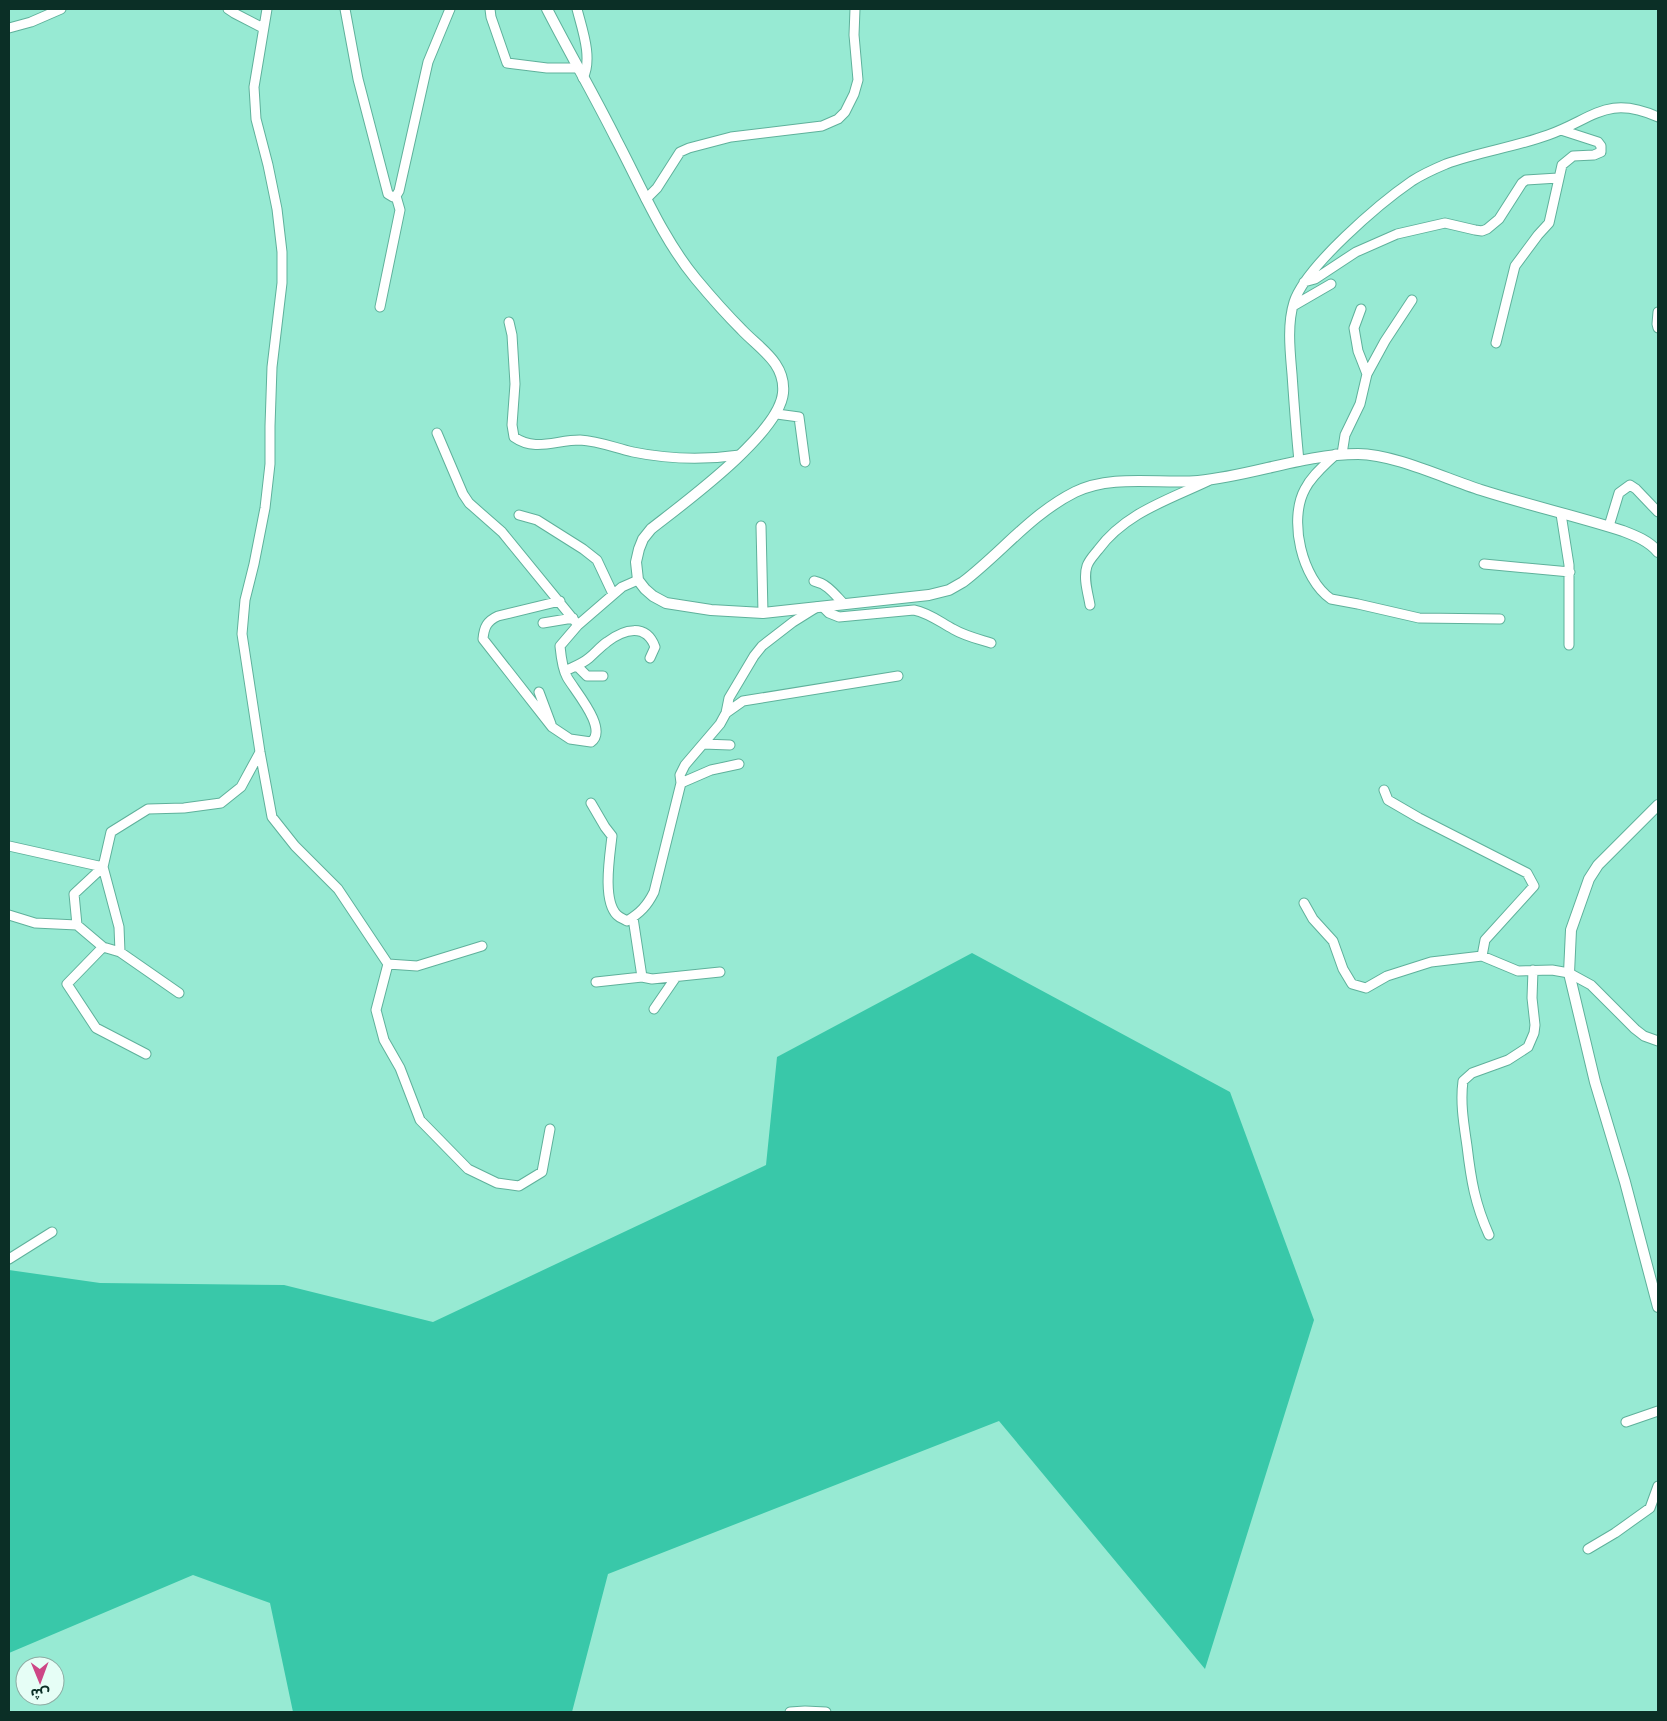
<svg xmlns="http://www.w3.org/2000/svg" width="1667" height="1721" viewBox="0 0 1667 1721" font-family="'Zilla Slab','Noto Sans Arabic',serif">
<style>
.green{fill:#39c8a9}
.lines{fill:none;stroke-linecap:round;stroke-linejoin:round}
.minor-casing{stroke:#5fb19b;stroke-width:11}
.tertiary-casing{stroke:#5fb19b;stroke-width:12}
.minor{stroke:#fff;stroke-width:9}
.tertiary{stroke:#fff;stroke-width:10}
</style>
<rect width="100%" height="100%" fill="#97ead3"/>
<!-- green -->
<path class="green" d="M972,953L1230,1092L1314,1320L1205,1669L999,1421L608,1574L572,1712H293L270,1603L193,1575L9,1653V1270L100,1283L284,1285L433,1322L766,1165L777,1057Z"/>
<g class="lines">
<defs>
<path id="minor" d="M228,9L234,13L263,28
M267,9L254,87L256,119L268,165L277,209L282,252V283L272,367L270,426V464L265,508L254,564L245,600L242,634L260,752L272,817L295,846L338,889L388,964L376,1010L384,1040L400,1068L420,1120L468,1169L497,1183L519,1186L542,1172L550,1129
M345,9L358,79L388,194L393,197L396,196L399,191L428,62L450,9
M490,9L491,17L507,63L547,68H577
M577,9C582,29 593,58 583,78
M9,28L31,22L61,9
M646,199L657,188L680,152L689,148L731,137L822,126L838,119L845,112L854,94L858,80L854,35L855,9
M1304,282L1315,279L1356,252L1397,234L1445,223L1475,230L1482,231L1487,229L1499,219L1522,183L1526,180L1558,178
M1293,306L1331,284
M380,307L400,210L396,196
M1361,309L1354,328L1358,351L1367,374
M1658,312L1657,324L1658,328
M509,322L512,335L515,384L512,425L514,437C535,452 556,440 580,440C599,441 615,448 633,452C667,459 705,460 740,455
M1496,343L1515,266L1538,235L1549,223L1562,165L1573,156L1594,155L1601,152V146L1598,142L1561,130
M777,414L799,417L805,462
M437,433L463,494L469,503L502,532L578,625L622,587L638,580
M1336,454C1325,465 1312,475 1305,489C1288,520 1302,579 1331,599L1358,604L1419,618L1500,619
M1342,454L1345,435L1360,404L1367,374L1385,341L1412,300
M1299,461C1296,432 1294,403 1292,374C1290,351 1287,324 1294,302C1306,266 1380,203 1412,181C1423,174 1434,169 1446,164C1479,152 1515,147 1548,135C1593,119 1607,94 1658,117
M1561,514L1569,565V645
M519,515L537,520L583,549L597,560L613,594
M761,526L763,613
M1609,526L1619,493L1630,485L1636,489L1658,512
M1484,564L1570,572
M814,581C828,584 835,595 844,604
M560,601L498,616C487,621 484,627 483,639L552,727L570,739L591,742C609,729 574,690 567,677C562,668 561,656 560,646L578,625
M1090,605C1088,593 1083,578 1087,566C1089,560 1094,555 1098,550C1125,513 1168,500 1208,481
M823,607L829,613L839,617L914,610C929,613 940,622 953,629C965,636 978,639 991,643
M543,623L573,618
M577,666L587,676H603
M565,671C573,667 582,664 589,658C595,653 600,647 607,642C624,629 646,623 655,647L650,658
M539,692L551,724
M726,713L743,701L898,676
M703,744L730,745
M681,783L711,770L739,764
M1384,790L1388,800L1419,818L1527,873L1534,886L1485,940L1482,956
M591,803L605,827L612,836C610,855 602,900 617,915C620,918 624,919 627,921C640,913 647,906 654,892L681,783L680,775L685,765L720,724L726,713L729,698L754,656L762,646L793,622L817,607
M9,846L103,867
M103,867L74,894L77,925L103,947L120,952L119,927L103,867L111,832L148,809L184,808L221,803L241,787L260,752
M1304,903L1313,919L1333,941L1343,969L1352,984L1366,988L1387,976L1431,962L1482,956L1518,971L1552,970L1569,973L1591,985L1635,1029L1644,1036L1658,1041
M9,915L35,923L77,925
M633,918L642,977L652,979L720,972
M103,947L67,984L96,1028L146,1054
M120,952L179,993
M388,964L417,966L482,946
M596,982L642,977
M654,1009L676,977
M1489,1235C1475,1204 1471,1180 1467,1146C1464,1125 1460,1103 1463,1081L1472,1073L1508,1060L1528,1047L1534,1033L1535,1025L1532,998L1533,970
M9,1259L52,1232
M1626,1422L1658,1411
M1588,1549L1615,1533L1650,1508L1658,1486
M790,1712L805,1711L826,1712"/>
<path id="tertiary" d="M547,9C569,52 594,95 616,139C641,186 662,238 696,279C711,297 726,314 742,330C759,348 786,363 783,393C779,434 684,503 651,529L643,539L639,549L636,562L638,580L645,589L653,596L666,603L711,610L763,613L929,595L949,590L963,582C1001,553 1031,514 1075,492C1112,474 1158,484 1198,481C1252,476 1304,454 1358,454C1394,454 1446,479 1481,490C1528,505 1576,516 1623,531C1636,536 1649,541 1658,552
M1658,805L1598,865L1589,879L1571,930L1569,973L1595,1082L1625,1182L1658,1307"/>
</defs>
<!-- minor casing -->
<use href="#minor" class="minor-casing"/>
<!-- tertiary casing -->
<use href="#tertiary" class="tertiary-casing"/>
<!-- minor -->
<use href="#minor" class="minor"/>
<!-- tertiary -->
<use href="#tertiary" class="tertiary"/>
</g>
<!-- border -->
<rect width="1667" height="1721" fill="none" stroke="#0b2f26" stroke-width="20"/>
<!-- north arrow -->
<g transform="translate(40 1681) rotate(179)"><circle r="24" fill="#e6fef6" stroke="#8eaba3"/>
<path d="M0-4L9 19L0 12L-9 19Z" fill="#cd4686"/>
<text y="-8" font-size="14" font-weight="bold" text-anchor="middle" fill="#0b2f26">ش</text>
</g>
</svg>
